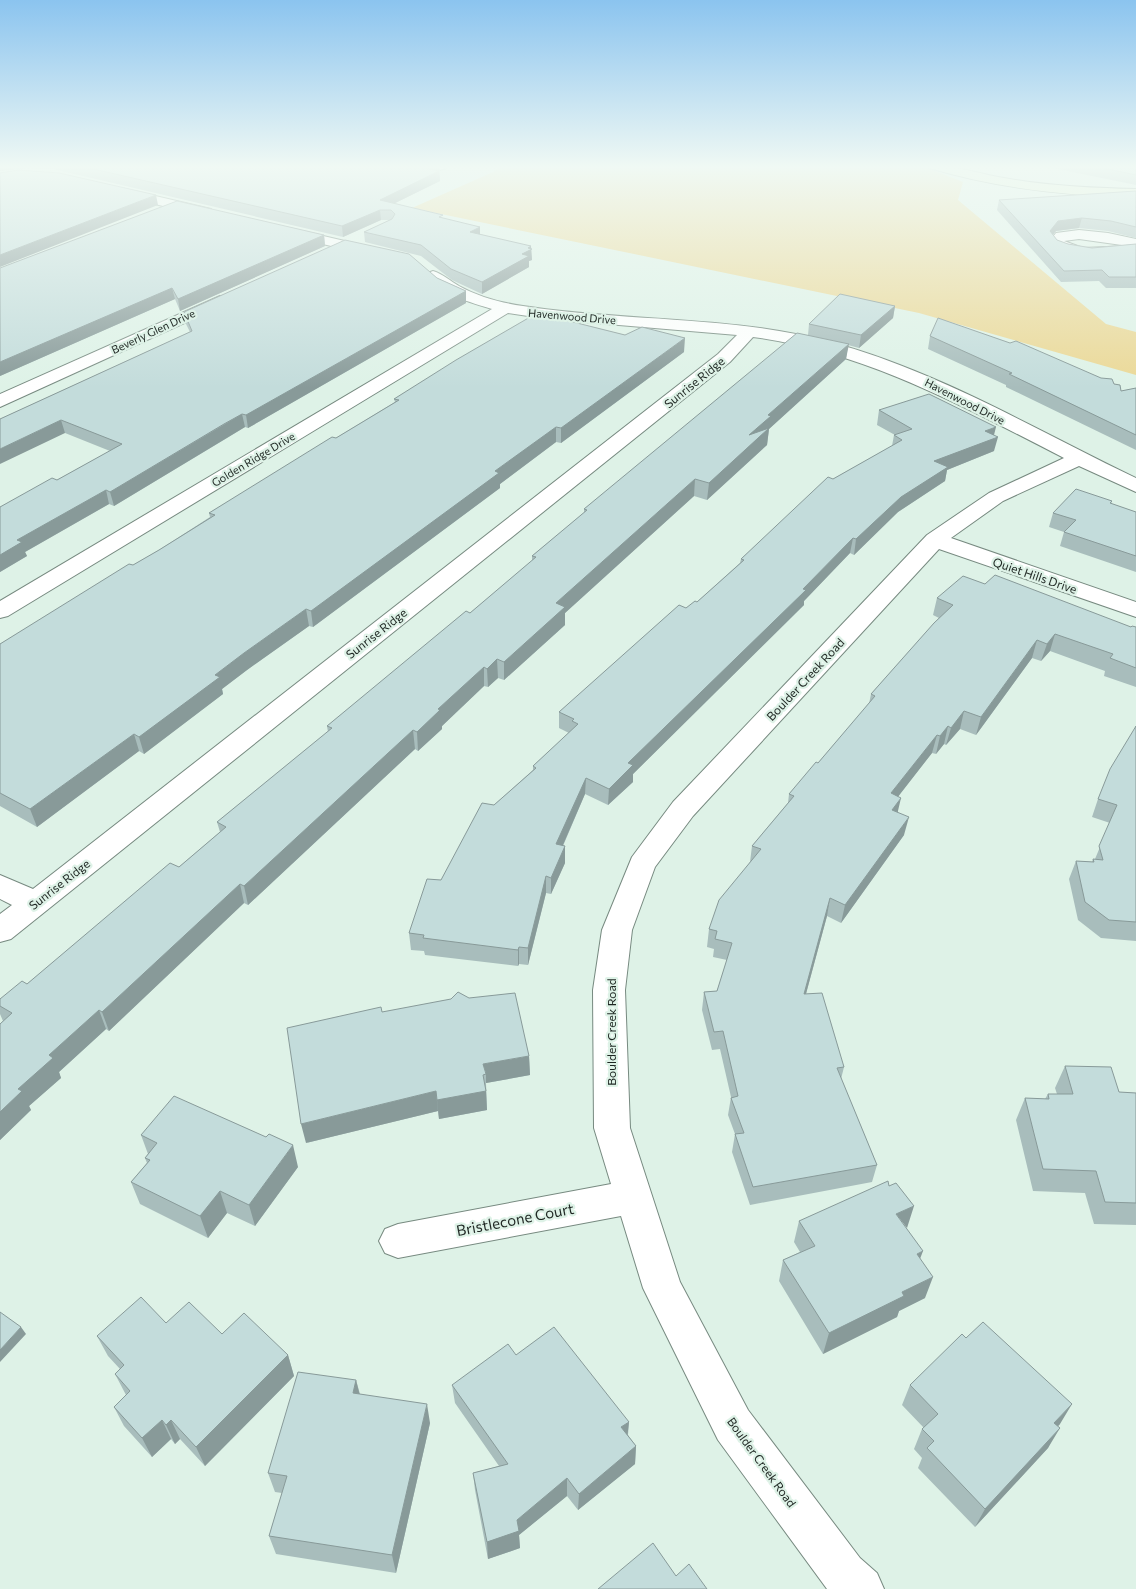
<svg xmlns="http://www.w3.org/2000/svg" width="1136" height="1589" viewBox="0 0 1136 1589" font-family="Commissioner,sans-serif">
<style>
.green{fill:#ebd896}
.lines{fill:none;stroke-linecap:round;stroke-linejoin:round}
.street-casing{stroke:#778a80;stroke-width:2}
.secondary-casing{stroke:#778a80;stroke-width:2}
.street{fill:#fff;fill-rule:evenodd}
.secondary{fill:#e7f5d2;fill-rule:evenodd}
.wall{fill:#a8bdbc}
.shaded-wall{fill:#889a99}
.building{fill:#c3dcdb;stroke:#889a99}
.labels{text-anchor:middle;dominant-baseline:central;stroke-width:4.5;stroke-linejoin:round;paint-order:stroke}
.far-street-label{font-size:11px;fill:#1f2723;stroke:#def2e7}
.street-label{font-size:12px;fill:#1f2723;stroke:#def2e7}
.near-street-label{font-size:15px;fill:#1f2723;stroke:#def2e7}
</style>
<rect width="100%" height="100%" fill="#def2e7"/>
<!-- green -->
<path class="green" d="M502,165H920L963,182L958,200L1106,324L1136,332V375L919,313L412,208L493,172Z"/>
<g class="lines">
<defs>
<path id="street" d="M402,165H448L447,168L426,173L403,168Z
M121,188L211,209L213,212L206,216L116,195L114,192Z
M289,228L379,249L381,252L379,255L374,256L284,235L282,232L284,229Z
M1079,230L1108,233L1136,239V253C1113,257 1064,264 1049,242L1056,233ZM1079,239L1129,246L1083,248L1064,241Z
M433,271C443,274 450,281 459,286C479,297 502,303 523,306C625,322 730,315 830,342C938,371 1036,430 1136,478V492L1079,466L1003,501L951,538L1136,602V617L939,549L693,816L655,867L632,930L625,990L630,1128L680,1282L748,1410L860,1558L877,1573L884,1589H827L718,1440L643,1288L621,1216L398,1258L385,1253L379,1241L385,1229L398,1224L611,1184L594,1128L593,990L602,930L632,857L673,802L927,535L989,493L1064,458C964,407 866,352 753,337L730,362L11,939L0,942V914L12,905L0,899V875L33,889L718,354L737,335L548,319L508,313L8,616L0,618V601L492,309C472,303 437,293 425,276L428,273Z
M220,296L226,298L228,301L226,304L0,407V394Z"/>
<path id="secondary" d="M928,165C956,165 982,175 1010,179C1052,186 1094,188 1136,189V197C1065,196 997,188 929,168Z"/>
</defs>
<!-- street casing -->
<use href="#street" class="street-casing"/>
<!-- secondary casing -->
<use href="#secondary" class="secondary-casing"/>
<!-- street -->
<use href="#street" class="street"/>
<!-- secondary -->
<use href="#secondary" class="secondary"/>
</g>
<!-- wall -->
<path class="wall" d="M0,165H439L440,181L395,203L443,218L480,234L531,249L532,260L529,261V267L482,294L452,280L421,256L365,242L364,232L390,220H381L343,237L53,169L26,168Z
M1038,165H1136V185Z
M1136,191V238L1108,231L1079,228L1056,231L1053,235L1057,240L1068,244L1092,248L1136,244V288H1106L1099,281L1061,282L997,210L999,200Z
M324,235L325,246L180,311L175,299L0,376V268Z
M437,278L466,291V303L248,428L245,427L227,438L114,506L109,504L25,552L27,556L0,572V507L57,480L110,451L65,433L0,419L190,332L186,324L184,312Z
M895,306L893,318L859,348L848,345L846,359L769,429L767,445L707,500L694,496L565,613V625L504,680L498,678L488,687L484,686L442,726V729L418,751L415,749L248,905L244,903L109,1031L106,1029L59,1072L61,1078L29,1106L31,1110L0,1140V1024L3,1021L0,1014V999L27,984L179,867L220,832L217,822L328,732L327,726L470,613L532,561V556L584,513V509L808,335L809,324Z
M930,336L1114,384L1121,391L1136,388V450L1006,387V385L928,349Z
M684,352L561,443L556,442L500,484V488L313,627L309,626L247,670L222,689L223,694L144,754L139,751L37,827L0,806V644L159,550L210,517L209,513L336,438L395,402L394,399Z
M879,410L994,435V451L947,470L945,481L898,512L854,555L850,553L804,601V605L633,774V782L608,805L585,794L563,846H565V863L551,894L546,893L528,965L519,964L518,966L425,955L424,951L411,950L409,933L441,880L494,805L533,770V766L569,733L559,728V712L686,608L697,602L740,563L741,559L833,479L892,446L894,435H895L877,425Z
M1112,501L1111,504L1136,512V572L1060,546L1064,532L1049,527L1053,513Z
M985,584L1131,627H1136V687L1104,676L1105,671L1050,651L1041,661L1032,658L976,735L960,729L946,745L944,744L936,754L932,753L898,796V812L904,835L841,923L827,916L806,994L844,1067L841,1079L877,1165L872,1182L750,1205L732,1152L735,1134L728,1115L731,1097L720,1049L712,1050L702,1010L704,992L717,991L727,960L713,957L714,949L707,947L709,929L750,862L752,846L788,803L789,794L818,763L869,704L871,694L939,618L933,615L937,598Z
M1136,726V941L1101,938L1078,920L1069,879L1076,861L1092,862L1093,859H1095L1110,823L1092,817L1098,799Z
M529,1056L530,1075L486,1083L487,1110L439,1119L438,1111L306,1143Z
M1065,1066L1119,1092L1136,1093V1225L1094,1224L1085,1193L1033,1191L1016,1120L1025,1098L1045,1099L1048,1094H1057L1055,1088Z
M141,1135L298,1167L255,1226L227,1213L208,1238L140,1204L131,1182L147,1163L145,1158L148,1154Z
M799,1221L906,1228L920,1259L925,1298L899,1311L897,1317L823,1354L779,1281L783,1260L800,1252L794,1242Z
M166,1323L222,1334L288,1355L294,1376L205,1466L180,1439L175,1444L171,1439L152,1457L124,1426L114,1407L126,1395L115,1374L120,1369L108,1356L97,1336Z
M516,1355L629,1422L628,1435L636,1446L635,1464L578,1510L567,1496L519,1535L520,1548L488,1559L475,1490L473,1473L499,1466L455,1403L452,1385Z
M356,1380L360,1394L430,1423L396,1573L276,1554L269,1536L282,1493L275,1492L268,1473Z
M910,1385L1060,1424L1058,1426L1048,1448L975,1527L918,1468L922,1458L914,1449L922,1429L924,1428L902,1405Z"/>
<!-- shaded-wall -->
<path class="shaded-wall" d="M0,165H25L26,168L0,171Z
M432,165H439L440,181L381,210L380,200L425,168Z
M156,195L158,205L0,267V255Z
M380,210L381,220L343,237L342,226Z
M1082,218L1079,228L1056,231L1047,242L1050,231L1058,221Z
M480,227V238L470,232Z
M324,235L325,246L180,311L178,299Z
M531,246L532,260L529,261V267L482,294V282L522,254L528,248Z
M172,288L175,299L0,376V362Z
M466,291V303L248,428L246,415Z
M895,306L893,318L859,348L861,335Z
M685,338L684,352L561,443V428Z
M849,344L846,359L769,429L767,445L707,500L709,483L749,435L768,415Z
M242,414L245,427L114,506L110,492Z
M61,420L65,433L0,464V449Z
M556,427V442L500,484V488L313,627L311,611L495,471Z
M996,427L993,439L998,437L994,451L947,470L945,481L898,512L854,555L856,539L934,461L985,431Z
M695,479L694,496L565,613V625L504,680V662L556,603Z
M106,490L109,504L25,552L27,556L0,572V555L17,540Z
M853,538L850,553L804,601V605L633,774V782L608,805L609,789L628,763L803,589Z
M306,609L309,626L247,670L222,689L223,694L144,754L139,737L215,675L244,653Z
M1055,634L1050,651L1041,661L1047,644Z
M1037,640L1032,658L976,735L981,717Z
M497,659L498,678L488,687L487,669Z
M484,667V686L442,726V729L418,751L417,732L438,709Z
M964,711L960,729L946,745L951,728Z
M948,726L944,744L936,754L940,736Z
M413,730L415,749L248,905L244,886Z
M134,734L139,751L37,827L30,809Z
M937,735L932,753L887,811L891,793Z
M586,778L585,794L556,861V844Z
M901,798L897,815L892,810Z
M909,817L904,835L841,923L845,905Z
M565,846V863L551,894V878Z
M546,876V893L528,965V948Z
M240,884L244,903L109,1031L102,1012Z
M830,898L827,916L801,1012L804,994Z
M519,947V964L518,966V950Z
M99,1010L106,1029L59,1072L61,1078L29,1106L31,1110L0,1140V1112L18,1089L49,1055Z
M529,1056L530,1075L486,1083V1074L483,1064Z
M436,1091L438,1111L306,1143L301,1124Z
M486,1091L487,1110L439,1119L437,1100Z
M293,1145L298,1167L255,1226L249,1205Z
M220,1191L227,1213L208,1238L200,1216Z
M914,1206L907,1228L896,1214Z
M923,1251L915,1272L917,1254Z
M933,1277L925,1298L899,1311L897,1317L823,1354L829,1333L902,1292Z
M21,1327L26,1334L0,1362V1350Z
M288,1355L294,1376L205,1466L196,1447Z
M356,1380L361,1400L353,1393Z
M427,1404L430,1423L396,1573L392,1555Z
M1072,1404L1060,1424L1043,1442L1054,1423Z
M162,1420L171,1439L152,1457L142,1438Z
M171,1420L180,1439L175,1444L166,1425Z
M629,1422L627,1439L621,1427Z
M1060,1428L1048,1448L975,1527L985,1509Z
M636,1446L635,1464L578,1510L579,1494Z
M567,1478V1496L519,1535L520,1548L488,1559L487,1542L517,1520Z"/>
<!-- building -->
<path class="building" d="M76,165H432L425,168L439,171L380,200L443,215L439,217L480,227L470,232L531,246L528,248L532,249L522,254L529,256L482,282L451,269L421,245L364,232L392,219L395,214L391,210H380L342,226Z
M1089,165H1136V175Z
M18,170L59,173L156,195L0,255V173Z
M1136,191V227L1111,221L1082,218L1058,221L1050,231L1057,240L1068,244L1092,248L1136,244V277H1109L1102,270L1064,271L999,200Z
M177,201L324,235L178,299L172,288L0,362V268Z
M345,240L409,254L437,278L466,291L246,415L242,414L224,424L110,492L106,490L17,540L22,542L0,555V507L52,478L57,480L122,444L61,420L0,449V419L192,331L184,312Z
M840,294L895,306L861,335L809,324Z
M537,313L625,335L642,327L685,338L561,428L556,427L495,471L499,473L311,611L306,609L244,653L215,675L220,677L139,737L134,734L30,809L0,793V644L129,564L133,565L159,550L215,515L209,513L332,437L336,438L399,400L394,399L456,360Z
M938,318L1010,343L1016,341L1101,378L1112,379L1114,384L1120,385L1121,391L1136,388V435L1009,374L1012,373L930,336Z
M797,333L849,344L768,415L771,416L749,435L769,428L709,483L695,479L556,603L565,607L504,662L497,659L487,669L484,667L438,709L440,710L417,732L413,730L244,886L240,884L102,1012L99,1010L49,1055L53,1058L18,1089L22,1091L0,1112V1024L12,1013L0,1006V999L22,981L27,984L170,863L179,867L226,827L217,822L332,728L327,726L466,611L470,613L536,557L532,556L587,510L584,509Z
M929,394L996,427L985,431L998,437L934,461L948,467L901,497L856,539L853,538L803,589L806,590L628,763L633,765L609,789L586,778L556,844L565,846L551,878L546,876L528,948L519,947L518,950L423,938L424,935L409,933L427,879L441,880L482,803L494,805L536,768L533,766L578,724L572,721L574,719L559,712L679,605L686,608L695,601L697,602L744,560L741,559L828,477L833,479L902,440L894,435L912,429L879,410Z
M1076,489L1112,501L1110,503L1136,512V556L1064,532L1076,520L1053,513Z
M995,575L1131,627L1132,626L1136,627V668L1110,658L1113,654L1055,634L1047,644L1037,640L981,717L964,711L951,728L948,726L940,736L937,735L891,793L901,798L892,810L909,817L845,905L830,898L804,994L822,993L844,1067L837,1068L877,1165L753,1187L735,1134L744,1133L731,1098L738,1096L723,1031L714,1032L704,992L717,991L732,943L715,939L717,931L709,929L719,900L761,849L752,846L794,796L789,794L816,762L818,763L875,696L871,694L934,623L953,605L937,598L963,576L985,584Z
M1136,726V922L1109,920L1085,902L1076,861L1094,862L1093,859L1103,860L1099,846L1117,805L1098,799L1110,769Z
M458,992L469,998L515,993L529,1056L483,1064L486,1074L483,1075L486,1091L437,1100L436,1091L301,1124L287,1028L381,1007L382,1012L451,999Z
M1065,1066L1111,1067L1119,1092L1136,1093V1203L1105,1202L1096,1171L1043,1169L1025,1098L1049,1099L1048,1094H1073Z
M174,1096L266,1137L269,1134L293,1145L249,1205L220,1191L200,1216L131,1182L150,1160L145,1158L157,1143L141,1135Z
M888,1181L889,1186L896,1183L914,1206L896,1214L923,1251L917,1254L933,1277L902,1292L904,1296L829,1333L783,1260L815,1246L799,1221Z
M141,1297L166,1323L189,1302L222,1334L244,1313L288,1355L196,1447L171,1420L166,1425L162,1420L142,1438L114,1407L130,1391L115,1374L124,1365L97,1336Z
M0,1312L21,1327L0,1350Z
M983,1322L1072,1404L1054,1423L1060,1428L985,1509L927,1448L934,1441L922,1429L938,1414L910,1385L962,1334L966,1338Z
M554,1327L629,1422L621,1427L636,1446L579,1494L567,1478L517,1520L519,1531L487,1542L473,1473L508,1464L452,1385L508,1344L516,1355Z
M298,1372L356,1380L353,1393L427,1404L392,1555L269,1536L287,1476L268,1473Z
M653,1543L676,1576L689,1564L707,1589H598Z"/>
<!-- sky -->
<linearGradient id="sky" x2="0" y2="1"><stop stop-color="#8bc4ef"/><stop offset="0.43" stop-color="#f0f9f4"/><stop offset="1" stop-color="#f0f9f4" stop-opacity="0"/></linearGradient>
<rect width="1136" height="388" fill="url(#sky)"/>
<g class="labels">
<!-- far-street labels -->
<g class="far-street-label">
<text transform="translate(572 316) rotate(5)">Havenwood Drive</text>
<text transform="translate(153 331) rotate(-25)">Beverly Glen Drive</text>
<text transform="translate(965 401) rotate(27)">Havenwood Drive</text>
<text transform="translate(253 459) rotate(-31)">Golden Ridge Drive</text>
</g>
<!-- street labels -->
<g class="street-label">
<text transform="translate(694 382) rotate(-39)">Sunrise Ridge</text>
<text transform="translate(1035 575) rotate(19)">Quiet Hills Drive</text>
<text transform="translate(376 633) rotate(-38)">Sunrise Ridge</text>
<text transform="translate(805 679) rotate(-47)">Boulder Creek Road</text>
<text transform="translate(59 884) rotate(-38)">Sunrise Ridge</text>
<text transform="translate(611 1032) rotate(-90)">Boulder Creek Road</text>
<text transform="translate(762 1462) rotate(54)">Boulder Creek Road</text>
</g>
<!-- near-street labels -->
<g class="near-street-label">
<text transform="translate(515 1219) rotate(-11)">Bristlecone Court</text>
</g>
</g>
</svg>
